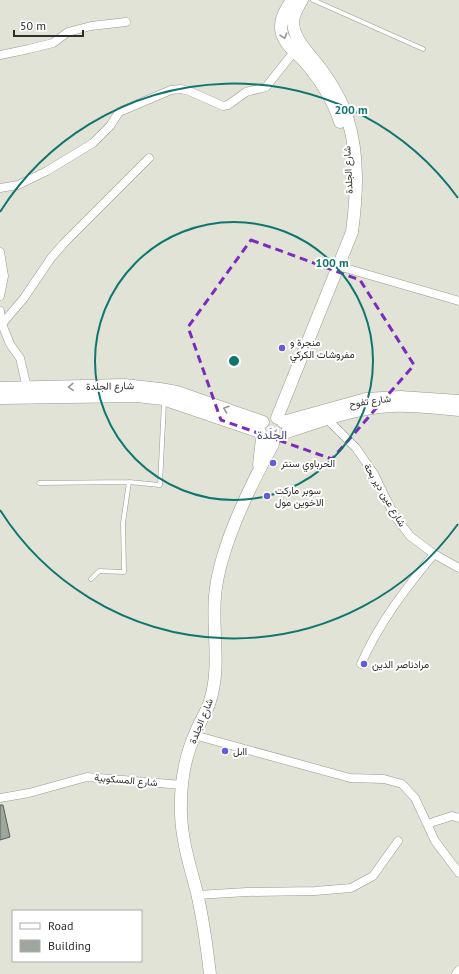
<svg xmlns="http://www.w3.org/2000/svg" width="459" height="974" viewBox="0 0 459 974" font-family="'PT Sans',Vazirmatn,sans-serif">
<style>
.building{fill:#9da79e;stroke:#575f57}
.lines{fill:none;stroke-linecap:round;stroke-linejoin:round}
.lane-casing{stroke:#999a8f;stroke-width:5}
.street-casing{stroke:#999a8f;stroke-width:9}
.secondary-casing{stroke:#999a8f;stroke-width:13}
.lane{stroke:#fff;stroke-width:4}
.street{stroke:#fff;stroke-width:8}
.secondary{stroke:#fff;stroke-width:12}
.oneway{stroke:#969794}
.marked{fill:none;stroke:#7b2cbf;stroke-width:3;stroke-dasharray:8 5;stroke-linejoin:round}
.ring{fill:none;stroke:#0f766e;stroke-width:2}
.poi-dot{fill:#645dd6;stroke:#fff;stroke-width:1.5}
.labels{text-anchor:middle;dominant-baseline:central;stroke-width:4;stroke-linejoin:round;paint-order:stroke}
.street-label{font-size:10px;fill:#2e2f2a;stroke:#fff}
.poi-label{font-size:10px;fill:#2e2f2a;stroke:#fff;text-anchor:start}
.quarter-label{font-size:12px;fill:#444481;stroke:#fff}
.centre{fill:#0f766e;stroke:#fff;stroke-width:2}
.ring-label{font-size:12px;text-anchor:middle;font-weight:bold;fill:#0f766e;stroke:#fff;stroke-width:4;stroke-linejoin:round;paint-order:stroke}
</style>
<rect width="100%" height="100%" fill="#e2e3d7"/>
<!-- building -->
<path class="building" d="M0,805H3L10,837L0,840Z"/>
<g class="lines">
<defs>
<path id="lane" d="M313,0L423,49
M39,483L129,482L160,485L164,402
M91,579L99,571L124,572L123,523L129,482"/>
<path id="street" d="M0,55L29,49L53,43L68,32L91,26L126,22
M0,188L18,185L47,171L93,143L110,126L119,112L171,90L181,89L189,91L223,106L228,105L246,92L266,87L297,48
M0,252L4,276L0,296
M338,266L459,301
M0,311L2,324L10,344L20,358L28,392
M2,324L24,298L51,258L65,242L149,158
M325,417L356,448L374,474L394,515L410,536L434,554L459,568
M361,664C379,623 406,588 434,554
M194,735L350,778L384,779L402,784L415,798L435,841L459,873
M0,798L29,793L87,777L182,785
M427,824L452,816L459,818
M197,895L247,892L315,891L351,888L373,876L398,841
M456,974L459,970"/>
<path id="secondary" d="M292,0C286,9 280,18 281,29C283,44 294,50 304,61C319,78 333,100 340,122
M0,388L124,385L160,389L177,392L263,422
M0,398L137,396L163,399L260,432
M277,418L352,232C357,195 359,156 348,120C342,100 330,81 317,64C307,51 294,40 293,22C293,14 298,7 302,0
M283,422L366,399L400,397L459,401
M287,432C320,421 355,408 391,406C414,405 437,408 459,410
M259,465L262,439
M210,974C207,948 203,919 197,893C190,866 182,842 181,814C180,787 184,759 195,734C199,723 207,712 210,701C221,667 212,631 215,596C219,548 250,486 273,444"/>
</defs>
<!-- lane casing -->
<use href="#lane" class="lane-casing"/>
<!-- street casing -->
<use href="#street" class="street-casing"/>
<!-- secondary casing -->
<use href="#secondary" class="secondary-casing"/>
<!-- lane -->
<use href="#lane" class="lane"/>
<!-- street -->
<use href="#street" class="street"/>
<!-- secondary -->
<use href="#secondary" class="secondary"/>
</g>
<!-- one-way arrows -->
<defs><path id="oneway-chevron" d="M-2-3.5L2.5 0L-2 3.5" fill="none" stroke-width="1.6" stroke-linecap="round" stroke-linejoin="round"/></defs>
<g class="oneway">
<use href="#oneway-chevron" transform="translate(284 36) rotate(71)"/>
<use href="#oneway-chevron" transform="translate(71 387) rotate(178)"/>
<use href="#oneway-chevron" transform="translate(226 409) rotate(-161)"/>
</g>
<!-- marked area -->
<path class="marked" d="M251,240L360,280L414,365L332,459L221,420L188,327Z"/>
<!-- distance rings -->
<g class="ring">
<circle cx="234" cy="361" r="139"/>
<path d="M458 524A277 277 0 0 1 0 510M0 212A277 277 0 0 1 458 198"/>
</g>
<!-- markers -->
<g class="poi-dot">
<circle cx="282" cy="348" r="4"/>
<circle cx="273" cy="463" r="4"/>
<circle cx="267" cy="496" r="4"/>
<circle cx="364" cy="664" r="4"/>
<circle cx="225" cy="751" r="4"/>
</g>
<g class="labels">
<!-- street labels -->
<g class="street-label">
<text transform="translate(348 170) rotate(-93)">شارع الجلدة</text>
<text transform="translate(110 386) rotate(-1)">شارع الجلدة</text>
<text transform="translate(370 401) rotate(-8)">شارع تفوح</text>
<text transform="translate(385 495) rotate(59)">شارع عين دير بحة</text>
<text transform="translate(201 721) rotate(-68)">شارع الجلدة</text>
<text transform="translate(126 780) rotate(5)">شارع المسكوبية</text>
</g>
<!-- poi labels -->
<g class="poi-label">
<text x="290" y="342">منجرة و<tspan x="290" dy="12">مفروشات الكركي</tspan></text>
<text x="281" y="463">الحرباوي سنتر</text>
<text x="275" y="490">سوبر ماركت<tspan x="275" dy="12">الاخوين مول</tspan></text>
<text x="372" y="664">مرادناصر الدين</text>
<text x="233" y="751">ااىل</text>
</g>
<!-- quarter labels -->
<g class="quarter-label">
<text x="272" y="434">الجًلَدة</text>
</g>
</g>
<circle cx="234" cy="361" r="6" class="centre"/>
<g class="ring-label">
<text x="351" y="114">200 m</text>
<text x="332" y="267">100 m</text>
</g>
<!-- legend -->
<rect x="12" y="910" width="130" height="52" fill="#ffffff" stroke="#abacaa"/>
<rect x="20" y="923" width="20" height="6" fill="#ffffff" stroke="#abacaa"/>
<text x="48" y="930" font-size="12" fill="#2e2f2a">Road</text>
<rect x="20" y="940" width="20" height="12" fill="#9da79e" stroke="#abacaa"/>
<text x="48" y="950" font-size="12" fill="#2e2f2a">Building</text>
<!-- scale -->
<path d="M14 30v6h69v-6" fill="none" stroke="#2e2f2a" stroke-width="2"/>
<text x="20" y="30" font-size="12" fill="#2e2f2a" stroke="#ffffff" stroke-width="3" paint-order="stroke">50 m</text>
</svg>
